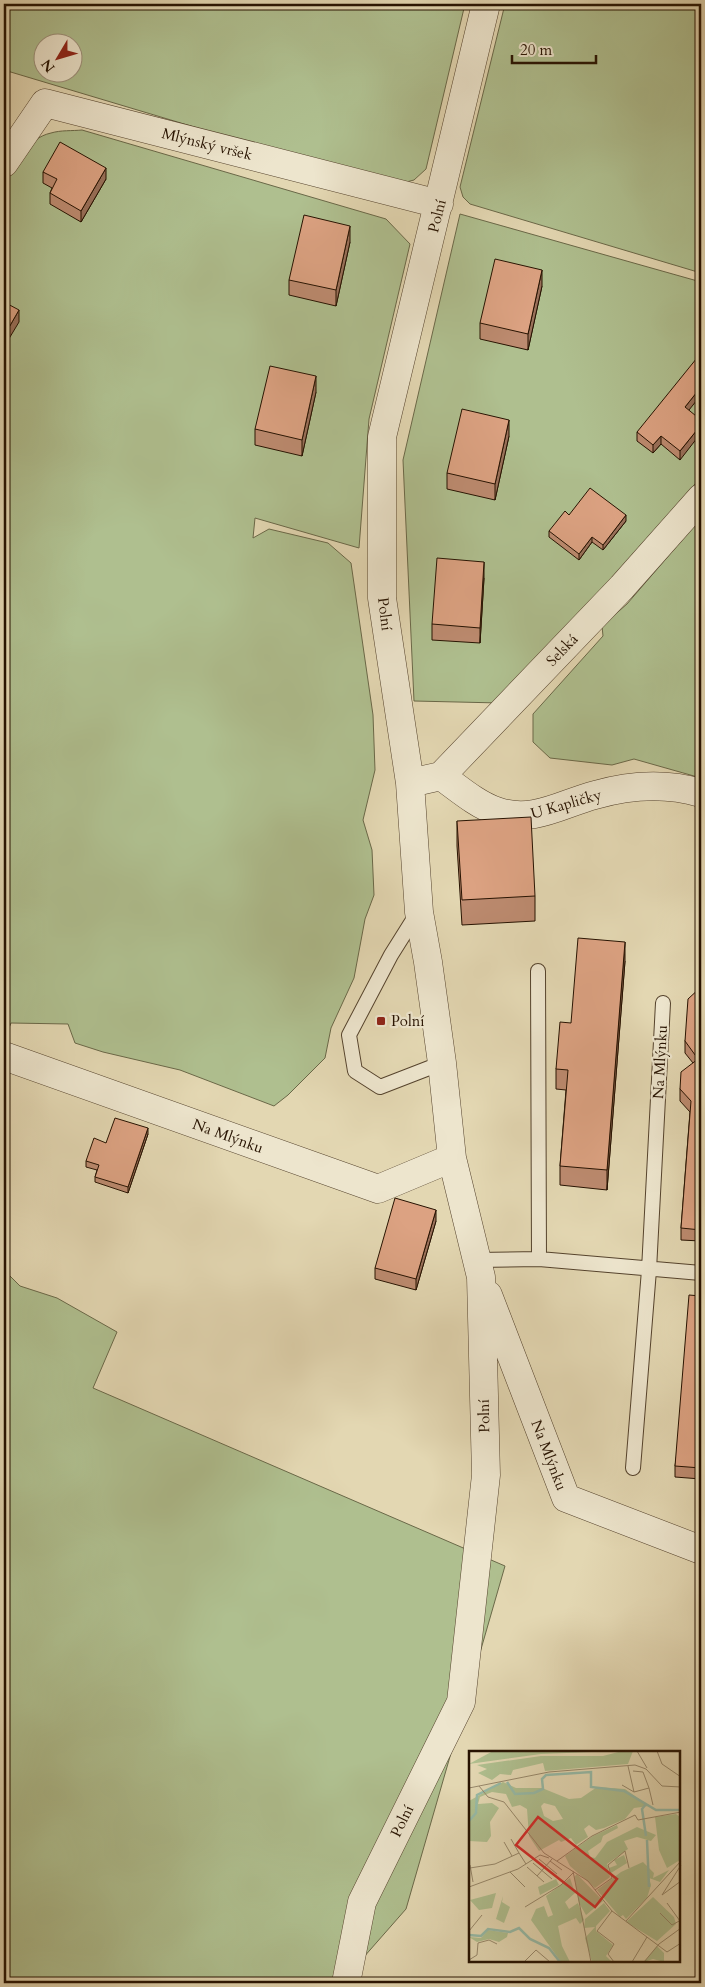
<svg xmlns="http://www.w3.org/2000/svg" width="705" height="1987" viewBox="0 0 705 1987" font-family="Cardo,serif">
<style>
.green{fill:#afbf8f;stroke:#6a6848;fill-rule:evenodd}
.lines{fill:none;stroke-linecap:round;stroke-linejoin:round}
.service-casing{stroke:#55432d;stroke-width:16}
.minor-casing{stroke:#55432d;stroke-width:29}
.service{stroke:#ede5cd;stroke-width:14}
.minor{stroke:#ede5cd;stroke-width:28}
.wall{fill:#bd8b70;stroke:#261201}
.shaded-wall{fill:#9a715b;stroke:#261201}
.building{fill:#dca282;stroke:#261201}
.poi-dot{fill:#8f2418;stroke:#ede5cd;stroke-width:2}
.labels{text-anchor:middle;dominant-baseline:central;stroke-width:4.5;stroke-linejoin:round;paint-order:stroke}
.street-label{font-size:15px;fill:#261201;stroke:#ede5cd}
.poi-label{font-size:15px;fill:#261201;stroke:#ede5cd;text-anchor:start}
.inset-river{fill:none;stroke:#96baa7;stroke-width:2.5}
.inset-road{fill:none;stroke:#97886b;stroke-width:1}
.view{fill:#d62828;fill-opacity:0.15;stroke:#d62828;stroke-width:2.5}
.inset-edge{fill:none;stroke:#261201;stroke-width:2.5}
</style>
<rect width="100%" height="100%" fill="#e3d7b2"/>
<filter id="stains"><feTurbulence type="fractalNoise" baseFrequency=".004" numOctaves="4"/><feColorMatrix values="0 0 0 0 .2 0 0 0 0 .09 0 0 0 0 .02 0 0 0 .5 -.17"/></filter>
<radialGradient id="worn" r=".72"><stop offset=".6" stop-color="#630" stop-opacity="0"/><stop offset="1" stop-color="#630" stop-opacity=".3"/></radialGradient>
<!-- green -->
<path class="green" d="M4,4H465L426,169L414,180L391,186L4,70ZM42,42H72V72H42Z
M505,4H701V273L470,204L463,197L460,187Z
M82,130L386,219L410,244L369,419L359,548L255,518L253,538L269,529L328,543L351,563L373,715L375,770L363,820L372,850L374,895L365,919L354,978L331,1028L325,1058L288,1095L274,1106L180,1070L103,1052L75,1043L68,1024L11,1023L4,1040V182C14,163 28,138 51,133C61,130 72,131 82,130Z
M460,214L701,282V477L608,586L500,703L414,701L403,460Z
M701,518V778L634,759L612,765L550,758L533,742V714L603,636L602,626L627,604Z
M4,1270L20,1286L57,1298L117,1332L93,1388L505,1566L406,1909L341,1983H4Z"/>
<g class="lines">
<defs>
<path id="service" d="M418,912L391,955L349,1035L355,1071L380,1087L442,1063
M538,971L539,1259
M477,1260L539,1259L701,1273
M633,1468L649,1270L663,1003"/>
<path id="minor" d="M4,163L45,103L439,204
M441,776C458,788 476,804 496,811C533,824 561,804 595,795C630,785 667,783 701,793
M410,783L441,776L622,587L701,498
M4,1056L378,1189L452,1158
M488,1295L566,1498L701,1550
M346,1983L362,1902L461,1702L486,1475L481,1277L452,1158L442,1063L428,962L419,912L410,783L382,598V437L486,4"/>
</defs>
<!-- service casing -->
<use href="#service" class="service-casing"/>
<!-- minor casing -->
<use href="#minor" class="minor-casing"/>
<!-- service -->
<use href="#service" class="service"/>
<!-- minor -->
<use href="#minor" class="minor"/>
</g>
<!-- wall -->
<path class="wall" d="M43,172L106,179L81,222L50,204V193L52,188L43,183Z
M350,242L336,306L289,295V280Z
M542,286L528,350L480,339V323Z
M316,392L302,456L255,445V429Z
M689,410L680,460L661,444L653,453L637,441V432Z
M509,436L495,500L447,489V473Z
M569,515L626,521L603,550L592,542L579,560L549,537V531Z
M484,578L480,643L432,640V624Z
M457,821L535,896V921L462,925L457,846Z
M625,961L607,1190L560,1185V1166L566,1090L556,1089V1069L571,1023Z
M701,987V1241L681,1240V1228L690,1112L680,1101V1089L693,1063L685,1053V1041Z
M148,1134L128,1193L95,1182V1177L97,1170L86,1167V1161L106,1143Z
M436,1221L416,1290L375,1279V1268Z
M701,1296V1479L675,1477V1466Z"/>
<!-- shaded-wall -->
<path class="shaded-wall" d="M106,168V179L81,222V211Z
M350,226V242L336,306V290Z
M542,270V286L528,350V334Z
M19,310V322L4,347V336Z
M316,376V392L302,456V440Z
M701,387V395L685,415V407Z
M509,420V436L495,500V484Z
M701,425V433L680,460V451Z
M661,436V444L653,453V445Z
M626,515V521L603,550V545Z
M592,537V542L579,560V554Z
M484,562V578L480,643V628Z
M625,942V961L607,1190V1170Z
M148,1128V1134L128,1193V1187Z
M436,1210V1221L416,1290V1279Z"/>
<!-- building -->
<path class="building" d="M60,142L106,168L81,211L50,193L57,179L43,172Z
M304,215L350,226L336,290L289,280Z
M495,259L542,270L528,334L480,323Z
M4,302L19,310L4,336Z
M701,353V387L685,407L701,420V425L680,451L661,436L653,445L637,432Z
M270,366L316,376L302,440L255,429Z
M462,409L509,420L495,484L447,473Z
M590,488L626,515L603,545L592,537L579,554L549,531L565,511L569,515Z
M437,558L484,562L480,628L432,624Z
M531,817L535,896L462,900L457,821Z
M578,938L625,942L607,1170L560,1166L568,1070L556,1069L560,1022L571,1023Z
M701,987V1230L681,1228L691,1101L680,1089L681,1072L698,1059L685,1041L688,999Z
M115,1118L148,1128L128,1187L95,1177L99,1165L86,1161L94,1138L106,1143Z
M395,1198L436,1210L416,1279L375,1268Z
M689,1295L701,1296V1468L675,1466Z
M701,1961V1983H693Z
M394,1979L411,1983H393Z"/>
<!-- markers -->
<rect class="poi-dot" x="376" y="1016" width="10" height="10" rx="2.5"/>
<g class="labels">
<!-- street labels -->
<g class="street-label">
<text transform="translate(207 144) rotate(14)">Mlýnský vršek</text>
<text transform="translate(437 216) rotate(-76)">Polní</text>
<text transform="translate(385 614) rotate(83)">Polní</text>
<text transform="translate(562 650) rotate(-46)">Selská</text>
<text transform="translate(566 804) rotate(-16)">U Kapličky</text>
<text transform="translate(660 1062) rotate(-87)">Na Mlýnku</text>
<text transform="translate(228 1136) rotate(20)">Na Mlýnku</text>
<text transform="translate(484 1416) rotate(-91)">Polní</text>
<text transform="translate(549 1455) rotate(69)">Na Mlýnku</text>
<text transform="translate(402 1821) rotate(-64)">Polní</text>
</g>
<!-- poi labels -->
<g class="poi-label">
<text x="391" y="1021">Polní</text>
</g>
</g>
<!-- overview -->
<g transform="translate(469 1751)">
<rect width="211" height="211" fill="#e3d7b2"/>
<path d="M24,0H147L72,3L0,13ZM153,0H164L159,13L76,20L74,12L44,19L42,24L31,23L23,29L9,22L18,18L8,14L72,5H134ZM34,31L47,37H73L100,48L112,47L128,36L156,38L180,55L165,57L156,68L135,77L127,79L120,74L115,78L119,86L107,94L102,87L92,91L90,89L70,100L60,85L58,58L51,54L43,56L37,43L23,41L11,46L9,53L23,52L30,57L21,71L22,85L18,91L0,90V50ZM75,52L86,55L94,68L84,70L75,65L72,55ZM207,63L211,66V109L198,117L190,99L186,66ZM148,74L149,77L134,85L132,91L119,100L121,106L126,107L138,91L168,76L187,84L182,90L168,86L155,90L159,98L138,113L141,126L126,137L101,115L96,105L124,85ZM155,104L158,112L142,122L140,117L148,114L145,109ZM174,111L185,122L184,127L200,119L191,131L180,127L182,134L178,147L157,168L154,164L151,166L128,139L152,121ZM108,123L134,150L117,164L110,152L105,126ZM101,127L106,142L96,151L100,158L109,152L115,169L111,173L107,167L89,175L93,195L101,211H92L62,169L67,158L75,155L79,166L84,164L77,145ZM87,128L90,134L71,144L69,136ZM27,142L23,157L10,159L1,149ZM34,145L33,151L41,156L35,172L27,168ZM184,146L205,166L207,173L188,190L157,171ZM135,152L141,160L127,175V180L144,194L137,205L143,211H123L116,187L126,176L115,177L116,168ZM19,179L39,182L38,186L30,191L20,188L8,191L0,186L12,187ZM188,195L195,202V211L184,208L175,211Z" fill="#afbf8f" fill-rule="evenodd"/>
<path class="inset-river" d="M38,31L46,43L65,42L74,38L73,28L77,24L122,21V36L155,40L187,59H212M177,53L173,58L177,85M0,70L7,62L8,44L32,32M178,89L180,136M0,184L12,185L19,178L41,181L50,177L61,188L80,197L91,211"/>
<path class="inset-road" d="M168,0L178,17M188,0L193,13L212,26M164,20L174,21L180,37L165,41M153,34L165,41L159,15M10,35L19,46L35,51L75,102L119,130L143,160L198,201M0,37L80,21L166,14L177,18L193,35L212,36M180,37L184,54M42,88L50,102M35,91L43,105M70,108L88,123M81,110L93,119M88,110L123,85L166,64L169,69L212,61M64,112L83,128M1,114L4,131M212,114L193,144L212,130M58,116L75,131M1,117L26,113L50,102L57,113M104,120L122,211M41,121L56,136M68,125L83,108M0,136L49,118L71,104L80,107M126,139L143,127L139,114L156,100L160,117M198,152L211,170M56,156L92,134L104,122M143,160L128,180L145,193L139,203L145,211M191,162L203,174L212,169M157,170L212,110M0,180L13,164M198,201L212,192M0,209L8,204L9,192L20,189L28,193M55,211L67,199L81,211M163,211L178,186M175,211L190,193L212,177"/>
<path class="view" d="M69,66L148,128L126,156L47,94Z"/>
<rect width="211" height="211" class="inset-edge"/>
</g>
<!-- margin -->
<rect width="705" height="1987" fill="none" stroke="#e3d7b2" stroke-width="20"/>
<rect x="5" y="5" width="695" height="1977" fill="none" stroke="#261201" stroke-width="2.5"/>
<rect x="10" y="10" width="685" height="1967" fill="none" stroke="#261201"/>
<!-- north arrow -->
<g transform="translate(58 58) rotate(232)"><circle r="24" fill="#ede5cd" stroke="#9d917b"/>
<path d="M0-4L9 19L0 12L-9 19Z" fill="#8f2418"/>
<text y="-8" font-size="14" font-weight="bold" text-anchor="middle" fill="#261201">N</text>
</g>
<!-- scale -->
<path d="M512 55v8h84v-8" fill="none" stroke="#261201" stroke-width="2.5"/>
<text x="520" y="55" font-size="15" fill="#261201" stroke="#ede5cd" stroke-width="4" paint-order="stroke">20 m</text>
<rect width="100%" height="100%" filter="url(#stains)"/>
<rect width="100%" height="100%" fill="url(#worn)"/>
</svg>
